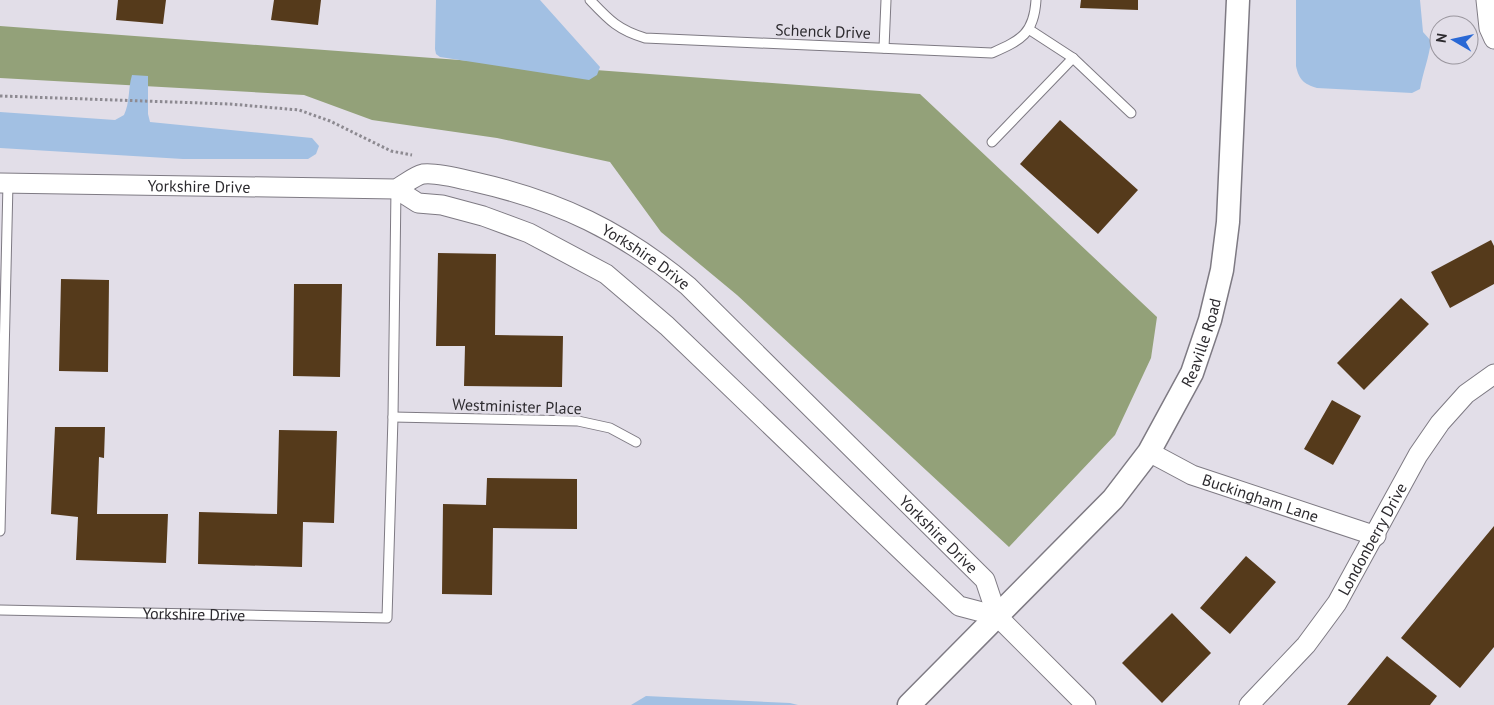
<svg xmlns="http://www.w3.org/2000/svg" width="1494" height="705" viewBox="0 0 1494 705" font-family="'PT Sans',sans-serif">
<style>
.forest{fill:#93a179}
.water{fill:#a2c0e3}
.building{fill:#553a1b}
.lines{fill:none;stroke-linecap:round;stroke-linejoin:round}
.service-casing{stroke:#7e7a83;stroke-width:11}
.minor-casing{stroke:#7e7a83;stroke-width:21}
.tertiary-casing{stroke:#7e7a83;stroke-width:25}
.path{stroke:#8d8a91;stroke-width:3;stroke-dasharray:2.5 2.5;stroke-linecap:butt}
.service{stroke:#fff;stroke-width:9}
.minor{stroke:#fff;stroke-width:19}
.tertiary{stroke:#fff;stroke-width:22}
.labels{text-anchor:middle;dominant-baseline:central;stroke-width:5;stroke-linejoin:round;paint-order:stroke}
.street-label{font-size:16px;fill:#2d2b2f;stroke:#e2dee8}
</style>
<rect width="100%" height="100%" fill="#e2dee8"/>
<!-- forest -->
<path class="forest" d="M0,26L920,94L1157,317L1151,358L1115,435L1009,547L737,295L661,232L610,162L497,138L372,120L304,95L0,78Z"/>
<!-- water -->
<path class="water" d="M436,0H540L600,67L597,75L589,80L440,57L436,54L435,49Z
M1296,0H1420L1423,32L1431,41C1429,58 1423,72 1420,89L1412,93L1317,88C1304,84 1299,80 1296,66Z
M132,75L148,76V114L150,122L312,138L319,146L316,154L308,159H183L0,148V112L115,120L124,115C130,103 128,88 132,75Z
M646,696L790,703L798,705H631Z"/>
<!-- building -->
<path class="building" d="M118,0H166L163,24L116,20Z
M274,0H321L318,25L271,20Z
M1081,0H1138V10L1080,8Z
M1060,120L1138,190L1098,234L1020,164Z
M1491,240L1494,246V284L1450,308L1431,272Z
M438,253L496,254L495,335L563,336L562,387L464,386L465,346H436Z
M61,279L109,280L108,372L59,371Z
M294,284H342L340,377L293,376Z
M1401,298L1429,324L1364,390L1337,363Z
M1332,400L1361,416L1333,465L1304,449Z
M55,427H105L104,458L99,457L97,514H168L166,563L76,560L78,517L51,514Z
M279,430L337,431L334,523L303,522L302,567L198,564L199,512L277,514Z
M487,478L577,479V529L493,528L492,595L442,594L443,504L486,505Z
M1494,526V647L1460,688L1401,638Z
M1246,556L1276,582L1230,634L1200,608Z
M1172,613L1211,653L1162,703L1122,663Z
M1387,656L1437,696L1430,705H1347Z"/>
<g class="lines">
<defs>
<g id="service">
<path d="M590,0C609,20 618,30 645,38L992,53C1021,40 1034,34 1036,0"/>
<path d="M1030,30L1073,58L1131,113"/>
<path d="M884,48L886,0"/>
<path d="M992,142L1073,58"/>
<path d="M393,417L578,421L610,428L636,442"/>
<path d="M0,531L8,183"/>
<path id="s1" d="M0,610L387,618L393,417L396,189"/>
</g>
<g id="minor">
<path d="M1486,0L1489,28L1494,39"/>
<path id="s2" d="M0,183L396,189C404,185 414,176 423,174C436,172 462,179 475,182C559,201 622,231 688,286L985,580L997,616L1086,705"/>
<path d="M396,189L418,203L442,205L483,216L529,233L606,274L667,326L959,606L997,616"/>
<path id="s3" d="M1149,452L1192,475L1376,536"/>
<path id="s4" d="M1249,705L1306,645L1337,603L1418,455L1440,423L1466,394L1494,374"/>
</g>
<g id="tertiary">
<path id="s5" d="M909,705L1113,499L1149,452L1192,373L1210,320L1222,270L1228,222L1238,0"/>
</g>
</defs>
<!-- service casing -->
<use href="#service" class="service-casing"/>
<!-- minor casing -->
<use href="#minor" class="minor-casing"/>
<!-- tertiary casing -->
<use href="#tertiary" class="tertiary-casing"/>
<!-- path -->
<path class="path" d="M0,96L230,104L299,110L330,121L391,151L412,155"/>
<!-- service -->
<use href="#service" class="service"/>
<!-- minor -->
<use href="#minor" class="minor"/>
<!-- tertiary -->
<use href="#tertiary" class="tertiary"/>
</g>
<g class="labels">
<!-- street labels -->
<g class="street-label">
<text transform="translate(823 31) rotate(2)">Schenck Drive</text>
<text stroke="none"><textPath href="#s2" startOffset="199">Yorkshire Drive</textPath></text>
<text stroke="none"><textPath href="#s2" startOffset="668">Yorkshire Drive</textPath></text>
<text stroke="none"><textPath href="#s5" startOffset="471">Reaville Road</textPath></text>
<text transform="translate(517 406) rotate(2)">Westminister Place</text>
<text stroke="none"><textPath href="#s3" startOffset="121">Buckingham Lane</textPath></text>
<text stroke="none"><textPath href="#s2" startOffset="1072">Yorkshire Drive</textPath></text>
<text stroke="none"><textPath href="#s4" startOffset="208">Londonberry Drive</textPath></text>
<text stroke="none"><textPath href="#s1" startOffset="194">Yorkshire Drive</textPath></text>
</g>
</g>
<!-- north arrow -->
<g transform="translate(1454 40) rotate(279)"><circle r="24" fill="#e2dee8" stroke="#9a969e"/>
<path d="M0-4L9 19L0 12L-9 19Z" fill="#2968d5"/>
<text y="-8" font-size="14" font-weight="bold" text-anchor="middle" fill="#2d2b2f">N</text>
</g>
</svg>
